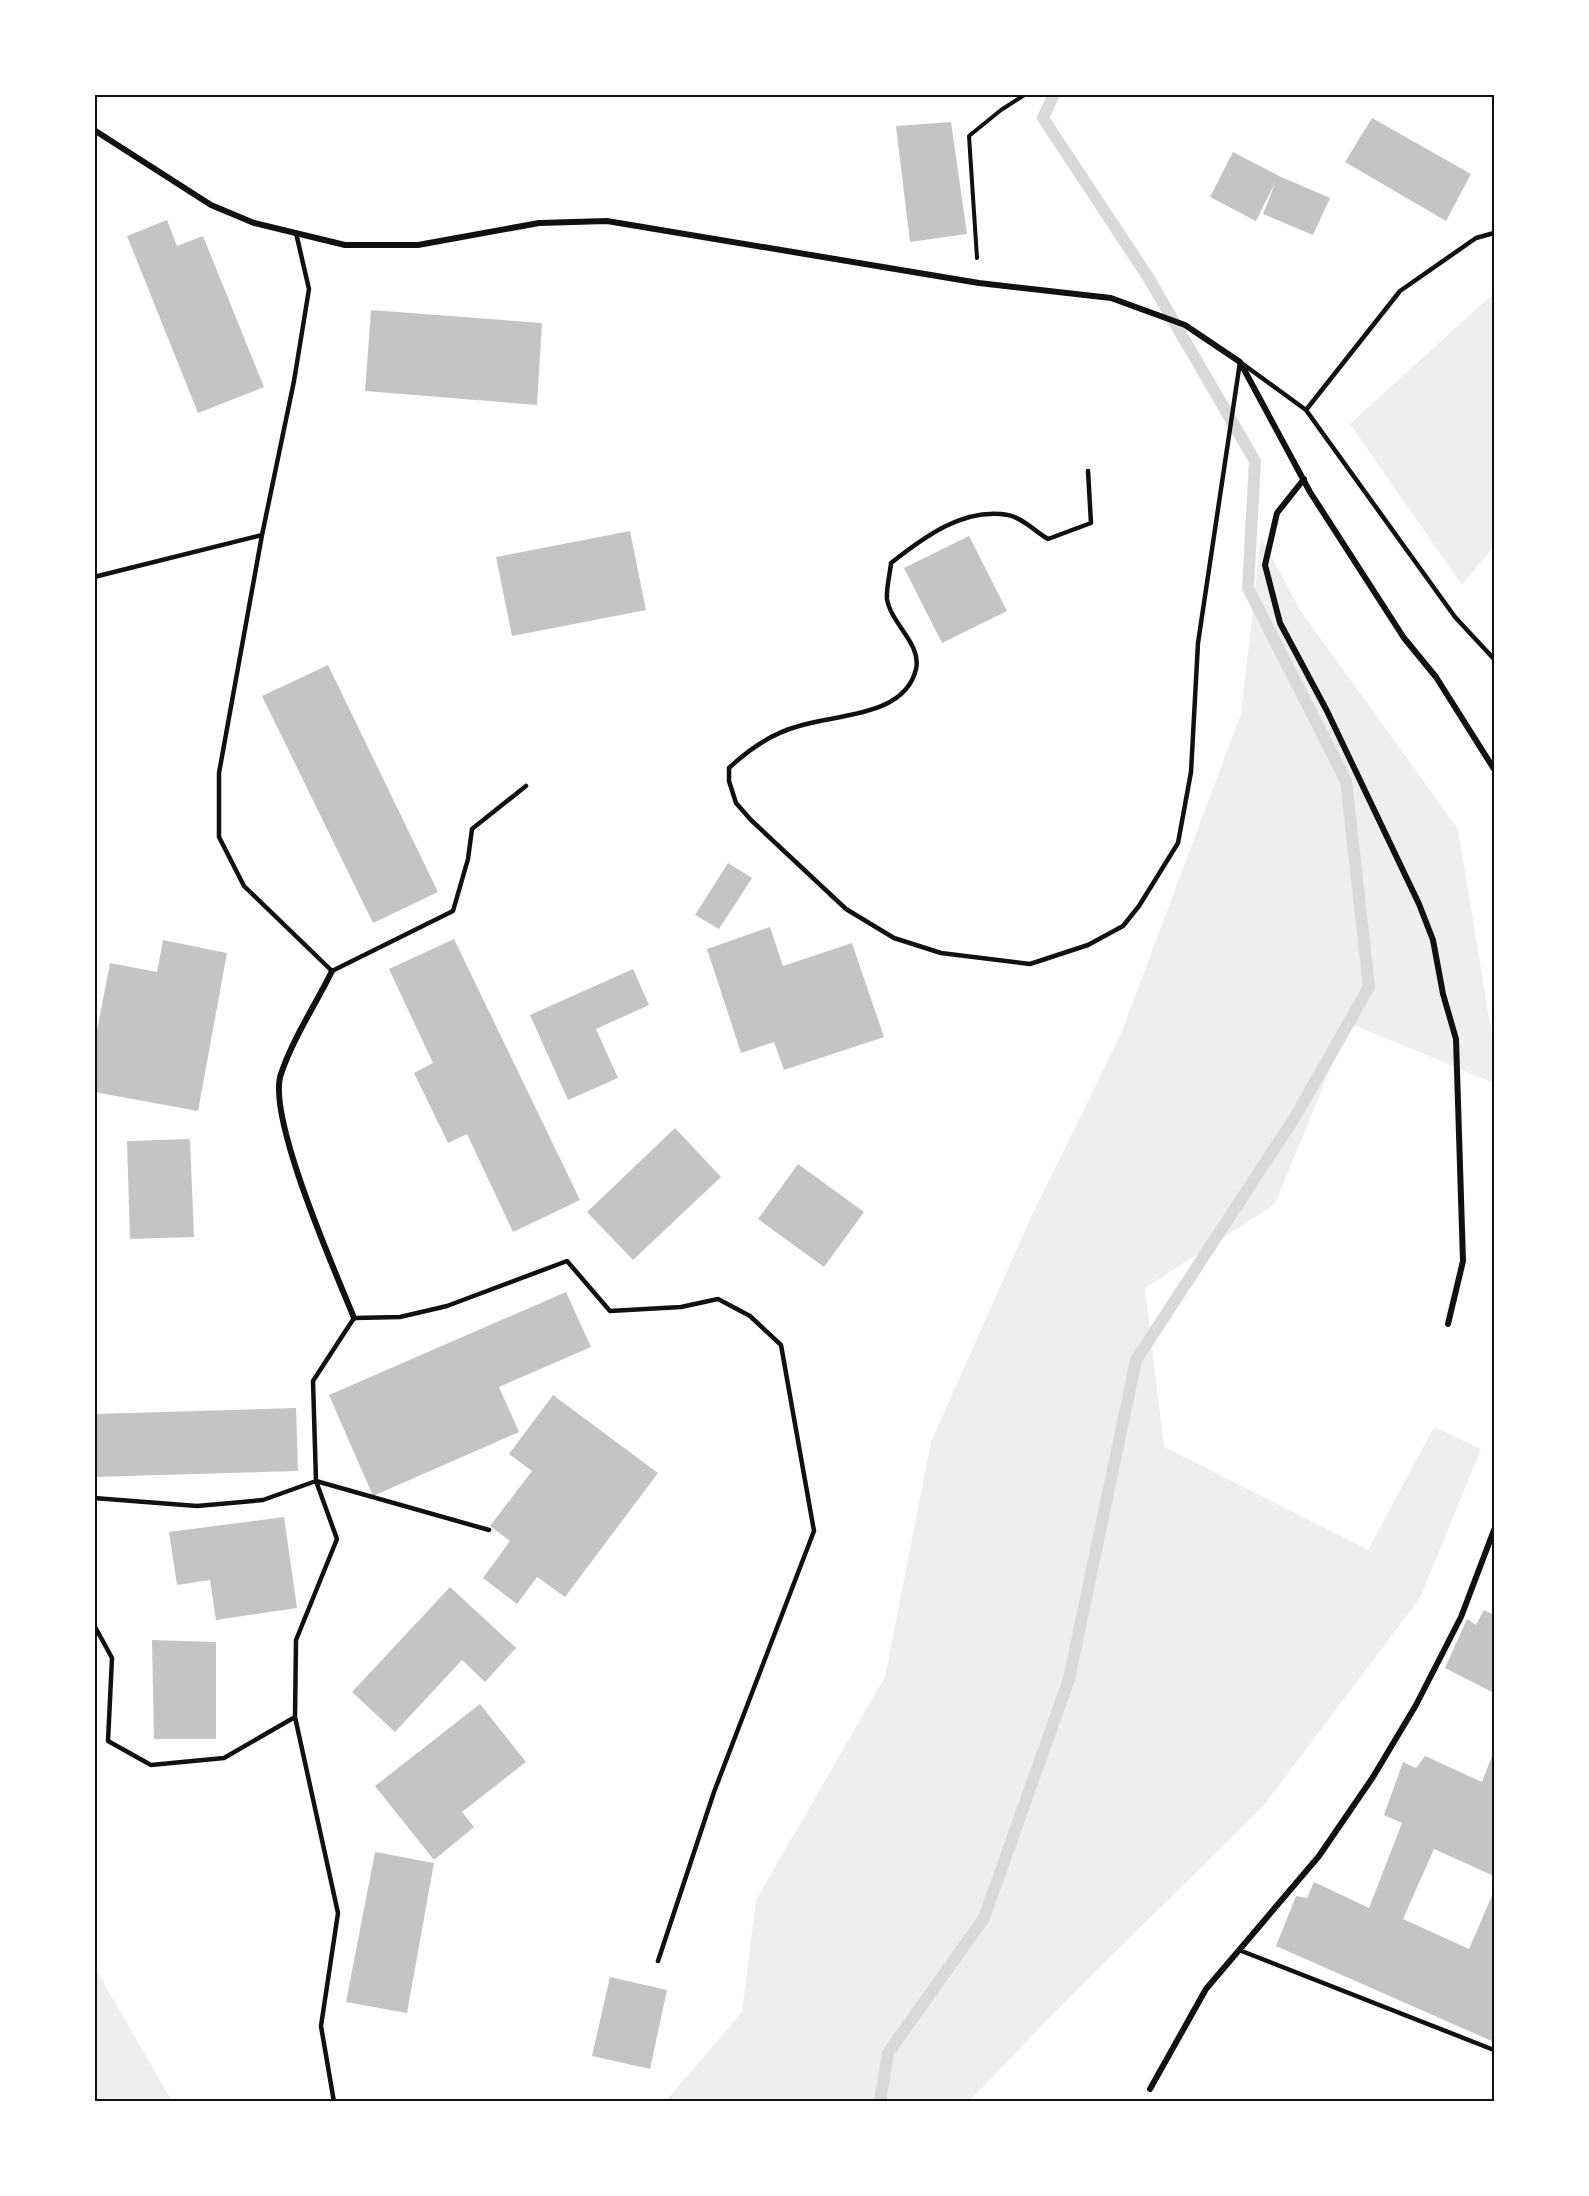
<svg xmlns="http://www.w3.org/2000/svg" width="1589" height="2196" viewBox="0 0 1589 2196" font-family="Raleway,sans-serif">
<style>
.green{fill:#eee}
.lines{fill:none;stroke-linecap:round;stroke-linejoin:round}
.stream{stroke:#d9d9d9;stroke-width:12}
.building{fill:#c4c4c4}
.path{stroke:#111;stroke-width:4}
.service{stroke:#111;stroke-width:4.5}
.minor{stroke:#111;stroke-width:6}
.neatline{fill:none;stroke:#111;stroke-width:2}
</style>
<rect width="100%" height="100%" fill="#fff"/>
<!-- green -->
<path class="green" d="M1494,293V546L1462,585L1350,424Z
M1261,537L1300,610L1458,829L1494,1048V1083L1349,1023L1275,1204L1145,1288L1164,1447L1368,1550L1434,1427L1481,1449L1420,1598L1264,1805L1059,2008L969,2101L665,2102L742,2012L756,1900L885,1677L931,1442L1032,1215L1121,1034L1241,714Z
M94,1968H95L172,2101H95Z"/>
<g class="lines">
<!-- stream -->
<path class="stream" d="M880,2102L888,2053L984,1918L1069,1679L1136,1360L1295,1117L1369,987L1346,781L1248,588L1255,461L1148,277L1043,118L1054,94"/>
</g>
<!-- building -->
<path class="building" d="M1372,118L1471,174L1446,221L1345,162Z
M951,122L967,234L910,242L896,126Z
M1233,152L1279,176L1330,198L1313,235L1263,214L1276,181L1256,221L1210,197Z
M167,220L177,246L203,236L264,387L198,413L127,236Z
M371,310L542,323L537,405L365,391Z
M630,531L646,610L512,636L496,557Z
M969,536L1007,611L942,643L904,568Z
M328,665L438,892L373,923L262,696Z
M728,863L752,878L719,929L695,915Z
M770,927L783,966L852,943L884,1037L784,1070L774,1042L741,1053L707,949Z
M454,939L580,1200L513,1232L467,1134L448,1143L414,1073L433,1063L389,969Z
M163,940L227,953L198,1111L94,1092V1046L110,963L157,972Z
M633,969L649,1005L596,1029L618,1078L568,1100L530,1015Z
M675,1128L721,1177L633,1260L587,1212Z
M190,1139L194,1237L130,1239L127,1141Z
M798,1164L864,1212L824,1267L758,1219Z
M566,1292L591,1347L499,1387L519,1432L373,1496L329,1395Z
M553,1395L658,1473L565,1597L537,1577L517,1604L483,1578L510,1541L490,1526L532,1471L509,1454Z
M296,1408L298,1471L94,1477V1414Z
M284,1517L297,1608L216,1620L210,1580L177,1585L169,1532Z
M450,1587L516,1648L485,1682L462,1660L395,1732L352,1692Z
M1484,1610L1494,1615V1693L1445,1668L1467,1619L1476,1625Z
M152,1640L216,1642V1739H154Z
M480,1704L526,1762L462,1812L474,1827L434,1860L375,1786Z
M1494,1751V1876L1434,1849L1403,1919L1469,1949L1494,1891V2042L1276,1946L1296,1896L1307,1898L1314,1882L1369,1908L1402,1823L1384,1815L1403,1762L1416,1768L1425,1756L1482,1782Z
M375,1852L434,1863L407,2013L346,2002Z
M610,1977L667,1990L650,2069L592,2056Z"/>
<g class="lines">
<!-- path -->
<path class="path" d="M977,258L969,136L1001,110L1026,94"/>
<!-- service -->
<path class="service" d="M1306,410L1400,291L1476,238L1494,233
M1088,471L1091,523L1048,539C1036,532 1021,517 1008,515C964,507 924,537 891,563C890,574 886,589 887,599C891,624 922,644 916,669C905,717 836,714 799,726C773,733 748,750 729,768V781L736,803L751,820L846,909L894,938L941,953L1030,964L1088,945L1123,926L1139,906L1178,843L1191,772L1198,643L1240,362L1306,410L1455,617L1494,659
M262,535L219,773V837L244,886L332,971L453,911L468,859L472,829L526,786
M94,577L262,535L294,381L309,289L296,233
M94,1498L197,1506L263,1500L316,1481L337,1539L296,1640L295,1717L338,1913L321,2026L334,2102
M489,1530L316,1481L313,1381L354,1318L400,1317L447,1306L567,1261L610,1311L681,1307L718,1299L750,1316L781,1345L814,1531L714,1792L658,1961
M94,1625L112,1658L108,1741L151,1765L224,1758L295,1717
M1239,1950L1494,2050"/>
<!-- minor -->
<path class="minor" d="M94,130L211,205L254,223L345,245H418L539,223L607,221L979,283L1111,298L1185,325L1240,362L1310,492L1404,638L1436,677L1494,769
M1304,479L1277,513L1265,565L1280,623L1327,711L1419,904L1433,940L1443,994L1456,1039L1463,1261L1448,1324
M332,971C316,1004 293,1038 281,1074C266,1116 336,1273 354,1318
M1150,2089L1206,1989L1319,1856L1373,1777L1416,1705L1461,1617L1494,1530"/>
</g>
<!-- border -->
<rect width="1589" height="2196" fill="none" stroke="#ffffff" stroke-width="192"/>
<rect x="96" y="96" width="1397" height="2004" class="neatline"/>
</svg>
